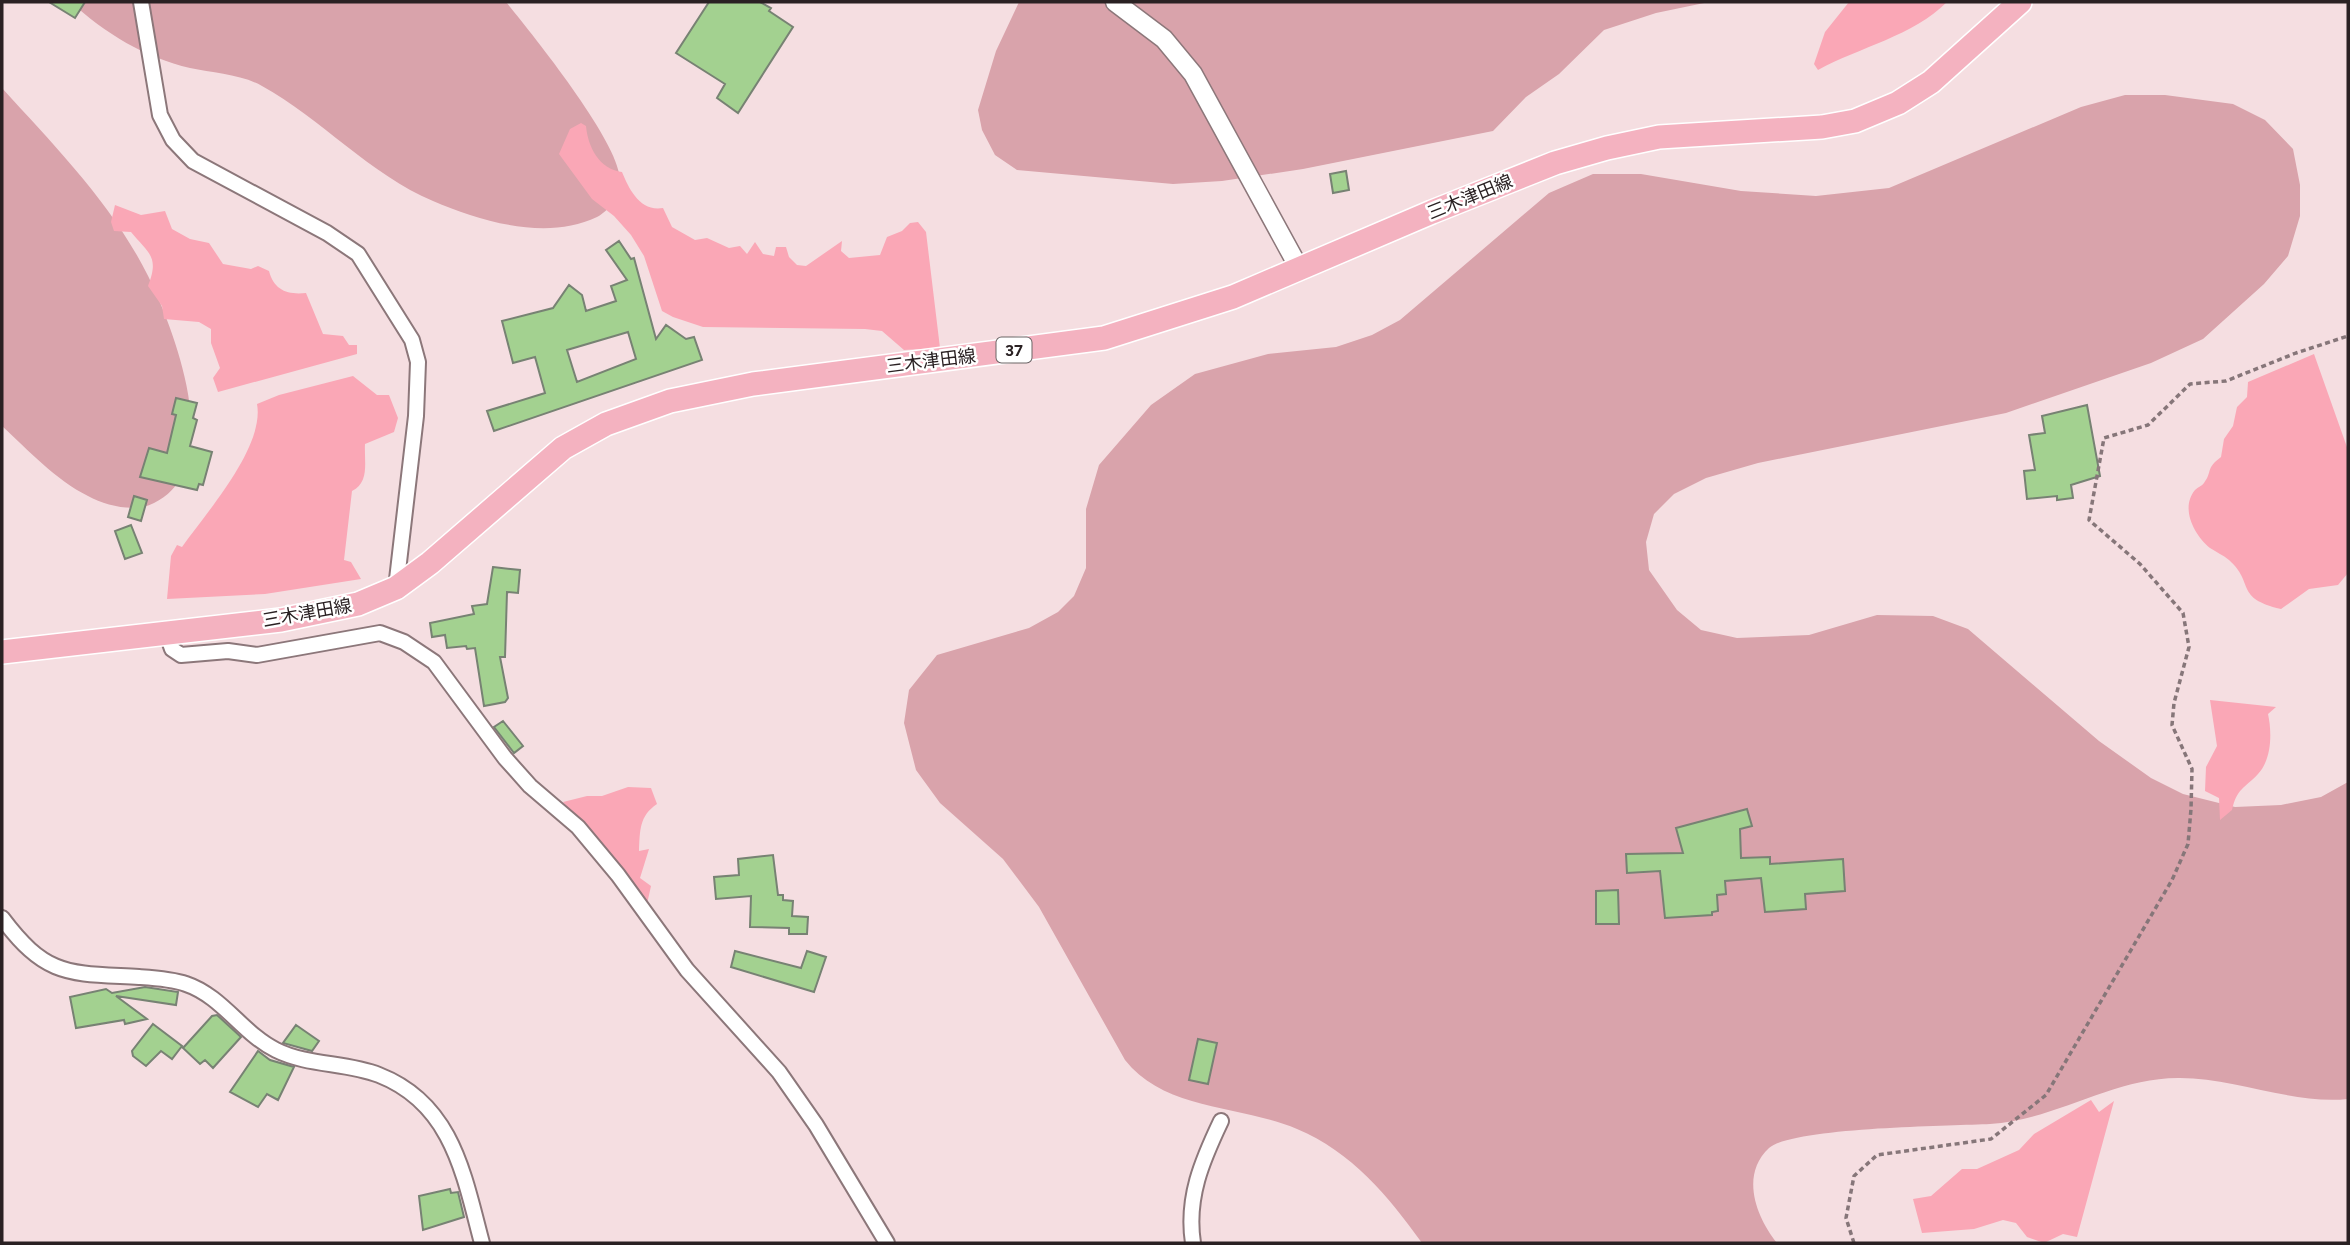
<svg xmlns="http://www.w3.org/2000/svg" width="2350" height="1245" viewBox="0 0 2350 1245" font-family="Figtree,'Noto Sans JP',sans-serif">
<style>
.green{fill:#d9a3ab}
.water{fill:#faa7b6}
.building{fill:#a3d190;stroke:#778273;stroke-width:2;fill-rule:evenodd}
.lines{fill:none;stroke-linecap:round;stroke-linejoin:round}
.minor-casing{stroke:#8c777a;stroke-width:18}
.tertiary-casing{stroke:#8c777a;stroke-width:21}
.primary-casing{stroke:#fff;stroke-width:26}
.path{stroke:#867679;stroke-width:3.5;stroke-dasharray:5 3.5;stroke-linecap:butt}
.minor{stroke:#fff;stroke-width:14}
.tertiary{stroke:#fff;stroke-width:18}
.primary{stroke:#f4b2c0;stroke-width:23}
.labels{text-anchor:middle;dominant-baseline:central;stroke-width:5;stroke-linejoin:round;paint-order:stroke}
.shield{fill:#fff;stroke:#6a6465;stroke-width:2}
.shield-label{font-size:16px;font-weight:bold;fill:#2a2123}
.street-label{font-size:18px;fill:#2a2123;stroke:#fff}
</style>
<rect width="100%" height="100%" fill="#f5dee1"/>
<!-- green -->
<path class="green" d="M71,2H506C534,36 612,134 619,173C622,191 612,209 597,217C547,241 482,222 433,201C371,175 320,118 262,86C241,74 213,73 190,68C146,58 104,33 71,2Z
M1019,2H1709L1656,13L1604,30L1559,74L1526,97L1493,131L1303,169L1222,181L1173,184L1017,170L995,155L982,130L978,110L996,51Z
M2,88C61,153 125,217 159,300C181,352 222,470 154,503C135,513 107,506 88,496C56,480 28,450 2,426Z
M2125,95H2165L2233,104L2265,120L2293,149L2300,185V216L2288,256L2264,284L2203,339L2151,363L2006,413L1758,463L1706,478L1674,494L1654,514L1646,542L1649,570L1677,610L1701,630L1737,638L1809,635L1877,615L1933,616L1968,629L2099,741L2151,778L2183,794L2235,807L2281,805L2321,797L2348,782V1099C2295,1105 2235,1078 2180,1078C2114,1077 2056,1120 1990,1124C1950,1126 1794,1127 1769,1148C1740,1175 1756,1217 1777,1243H1422C1388,1196 1352,1152 1297,1129C1241,1105 1165,1111 1125,1060L1039,907L1003,859L940,803L916,770L904,723L909,690L937,655L1029,628L1058,612L1074,596L1086,568V509L1099,465L1151,405L1195,374L1268,354L1336,347L1372,335L1400,320L1549,193L1593,174H1641L1741,191L1816,196L1889,188L2081,107Z"/>
<!-- water -->
<path class="water" d="M1849,2H1947C1913,36 1860,47 1818,70L1814,64L1825,32Z
M581,123L586,126C588,147 599,169 622,172C629,189 640,212 663,208L672,227L695,240L707,238L729,248L740,246L747,254L755,242L763,254L774,256L776,247H786L789,257L797,265L806,266L842,241L841,251L849,258L880,255L887,237L902,231L910,223L918,222L926,232L940,348L904,350L882,331L865,329L703,327L673,317L662,311L644,256L631,235L614,216L592,199L559,154L570,129Z
M115,205L141,215L165,211L172,229L190,239L209,243L223,264L251,269L258,266L269,271C274,290 287,295 306,293L323,334L343,336L349,345H357V354L218,392L213,378L220,368L211,343V329L199,322L164,319L162,306L148,286C160,256 148,253 131,232L114,231L111,222Z
M2314,354L2348,450V573L2338,585L2309,589L2281,609C2234,598 2255,583 2229,560C2223,555 2216,552 2210,548C2194,535 2180,508 2195,490C2198,487 2202,486 2204,483C2213,471 2205,469 2221,457L2224,439L2233,426L2237,407L2247,397L2248,382Z
M353,376L377,395H389L398,418L394,432L365,444C364,462 370,482 352,491L344,560L351,562L361,579L265,594L167,599L171,556L177,545L182,547C206,513 265,447 257,404L279,395Z
M2210,700L2276,707L2268,714C2272,732 2272,759 2258,774C2244,789 2237,788 2232,810L2220,820L2219,798L2205,791L2206,767L2217,746Z
M628,787L651,788L657,804C639,816 640,831 639,851L649,849L640,878L651,886L647,904L563,802L587,796H602Z
M2091,1100L2099,1112L2114,1101L2077,1237L2063,1234L2044,1243L2027,1237L2016,1223L2003,1220L1974,1229L1922,1233L1913,1199L1931,1196L1962,1169H1977L2019,1150L2034,1134Z"/>
<!-- building -->
<path class="building" d="M49,2H85L75,18Z
M709,2H760L771,8L769,11L793,27L738,113L717,98L725,84L676,53Z
M1346,171L1349,190L1333,193L1330,174Z
M619,241L631,259L634,258L656,339L666,325L686,339L694,337L702,360L494,431L487,411L545,393L535,357L513,363L502,321L553,308L569,285L582,295L586,311L616,301L611,286L627,280L606,250ZM628,332L636,359L577,382L567,350Z
M176,398L197,403L193,418L197,420L190,446L212,452L203,485L199,484L197,490L140,477L149,448L167,453L176,415L172,414Z
M2087,405L2100,476L2071,485L2073,498L2057,500V496L2027,499L2024,471L2035,470L2029,435L2045,433L2042,416Z
M134,496L147,500L141,521L128,517Z
M131,525L142,553L125,559L115,531Z
M493,567L520,570L518,593L507,592L505,657H500L508,698L505,702L484,706L475,648L467,649L466,646L447,648L445,635L432,637L430,623L474,614L472,606L487,604Z
M503,721L523,746L514,753L494,727Z
M1747,809L1752,826L1740,829L1741,858L1770,857V864L1843,859L1845,891L1805,894L1806,909L1765,912L1761,878L1725,881L1726,894L1717,895L1718,911L1712,912V915L1665,918L1660,871L1627,873L1626,854L1683,853L1676,828Z
M773,855L778,895H783V900L793,901L792,916L808,917L807,934H789V928L750,927L751,896L716,899L714,877L739,875L738,859Z
M1618,890L1619,924H1596V891Z
M735,951L801,968L807,951L826,957L814,992L731,967Z
M145,987L178,992L176,1005L116,996L147,1019L125,1024L124,1020L76,1028L70,997L106,989L112,993Z
M217,1015L241,1037L213,1068L205,1060L200,1064L183,1048L212,1016Z
M153,1024L182,1046L172,1059L161,1051L146,1066L133,1056L132,1051Z
M296,1025L319,1041L312,1051L283,1043Z
M1198,1039L1217,1043L1208,1084L1189,1080Z
M258,1051L270,1060L294,1067L278,1100L267,1094L258,1107L230,1092Z
M450,1189L451,1193L458,1192L464,1217L423,1230L419,1196Z"/>
<g class="lines">
<defs>
<path id="minor" d="M141,2L160,115L173,140L193,161L327,233L358,254L412,340L418,362L416,416L396,588
M166,632L172,649L181,655L228,651L257,655L380,633L404,642L434,662L505,758L530,786L578,827L618,875L687,970L779,1072L816,1125L887,1243
M2,918C47,978 69,973 139,977C154,978 172,979 186,984C222,996 243,1034 276,1050C308,1066 346,1062 379,1075C453,1104 464,1176 482,1243
M1193,1243C1186,1198 1202,1161 1221,1121"/>
<path id="tertiary" d="M1115,2L1164,39L1193,74L1299,268"/>
<path id="primary" d="M2,652L281,620L358,604L396,588L430,563L563,448L606,424L670,401L753,384L1104,338L1233,297L1432,212L1555,163L1607,148L1659,137L1822,127L1855,121L1898,103L1931,82L2020,2"/>
</defs>
<!-- minor casing -->
<use href="#minor" class="minor-casing"/>
<!-- tertiary casing -->
<use href="#tertiary" class="tertiary-casing"/>
<!-- primary casing -->
<use href="#primary" class="primary-casing"/>
<!-- path -->
<path class="path" d="M1854,1243L1846,1218L1854,1176L1877,1155L1991,1139L2046,1095L2172,880L2188,844L2191,809L2192,769L2172,725L2174,703L2189,647L2183,613L2140,564L2089,520L2104,438L2148,425L2190,384L2226,381L2296,353L2348,336"/>
<!-- minor -->
<use href="#minor" class="minor"/>
<!-- tertiary -->
<use href="#tertiary" class="tertiary"/>
<!-- primary -->
<use href="#primary" class="primary"/>
</g>
<g class="labels">
<!-- shield labels -->
<rect class="shield" x="996.5" y="337.5" width="35" height="25" rx="5"/>
<g class="shield-label">
<text x="1014" y="350">37</text>
</g>
<!-- street labels -->
<g class="street-label">
<text transform="translate(1470 197) rotate(-22)">三木津田線</text>
<text transform="translate(931 361) rotate(-7)">三木津田線</text>
<text transform="translate(307 613) rotate(-10)">三木津田線</text>
</g>
</g>
<!-- border -->
<rect width="2350" height="1245" fill="none" stroke="#2a2123" stroke-width="7"/>
</svg>
